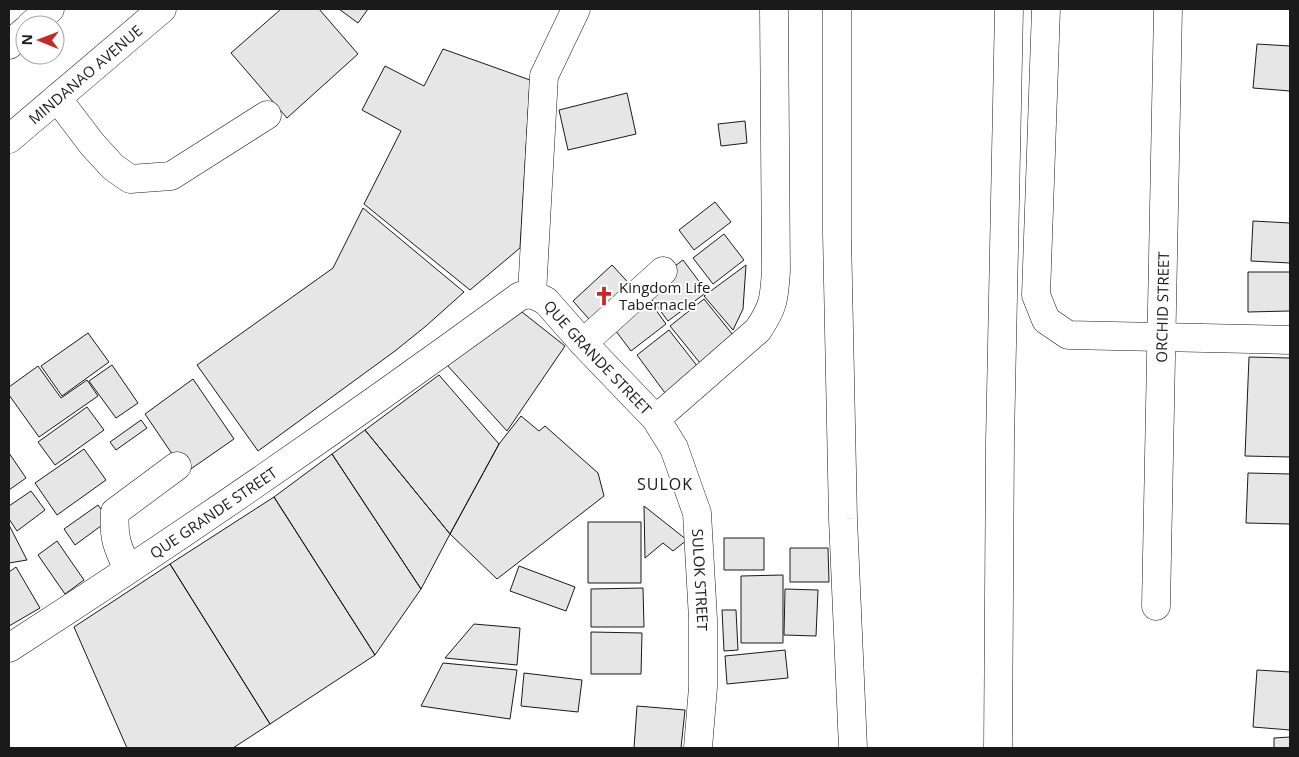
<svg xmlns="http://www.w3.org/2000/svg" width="1299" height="757" viewBox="0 0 1299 757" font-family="'Open Sans',sans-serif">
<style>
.building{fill:#e6e6e6;stroke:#1a1a1a}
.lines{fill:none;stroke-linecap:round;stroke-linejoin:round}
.minor-casing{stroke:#1a1a1a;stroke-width:29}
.major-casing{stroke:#1a1a1a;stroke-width:29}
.highway-casing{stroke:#1a1a1a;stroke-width:29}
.minor{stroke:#fff;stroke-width:28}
.major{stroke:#fff;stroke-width:28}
.highway{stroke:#fff;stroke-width:28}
.labels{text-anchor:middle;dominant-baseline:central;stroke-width:4;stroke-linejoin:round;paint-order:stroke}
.street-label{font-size:15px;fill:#1a1a1a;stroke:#fff}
.poi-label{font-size:15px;fill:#1a1a1a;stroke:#fff;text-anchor:start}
.neighbourhood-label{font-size:16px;letter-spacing:1px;fill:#1a1a1a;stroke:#fff}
</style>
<rect width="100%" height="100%" fill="#fff"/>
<!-- building -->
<path class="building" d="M281,9H319L358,54L287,118L231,53Z
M339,9H368L358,23Z
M1257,44L1290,46V91L1253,88Z
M443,49L530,80L520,248L470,290L364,204L401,131L362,110L385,66L424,86Z
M627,93L636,134L568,150L559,110Z
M745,121L747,143L721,146L718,124Z
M715,202L731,222L694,250L679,230Z
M363,208L464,292L426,326L395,351L258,451L197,365L333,268Z
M1253,221L1290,223V263L1251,261Z
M724,234L744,260L713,284L693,258Z
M683,260L707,292L668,321L644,289Z
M612,265L636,291L596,327L573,301Z
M746,265L743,309L733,330L704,296Z
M1248,272H1290V311L1248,312Z
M645,295L666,324L631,351L609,322Z
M704,299L733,335L700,363L670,326Z
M522,312L565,346L507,431L447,365Z
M669,330L698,367L665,393L637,355Z
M88,333L109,362L62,396L41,366Z
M1249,357L1290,358V457L1245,456Z
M112,365L138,403L116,418L89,381Z
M38,366L61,398L87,380L98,396L39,437L9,395V387Z
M439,375L499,444L450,534L365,430Z
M193,379L234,439L185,473L145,414Z
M87,407L104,430L55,465L38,442Z
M521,416L539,431L545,426L598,473L604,496L497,579L450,534L499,444Z
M141,420L147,428L116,450L110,442Z
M365,430L450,534L421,589L332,454Z
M84,449L106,480L57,515L35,483Z
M9,453L26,478L9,490Z
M332,454L421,589L375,655L274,497Z
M1248,473L1290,474V524L1246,523Z
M31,491L45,510L17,531L9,519V506Z
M274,497L375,655L270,724L170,564Z
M98,505L109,520L75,545L64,529Z
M644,506L687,540L673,551L663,543L645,558Z
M588,522H641V583H588Z
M9,525L27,560L9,563Z
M724,538H764V570H724Z
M57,541L84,580L65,594L38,555Z
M790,548H828L829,582H790Z
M170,564L270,724L233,748H127L74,627Z
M519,566L575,587L566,611L510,591Z
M16,567L40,608L9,626V572Z
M783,575V643H741V576Z
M643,588L644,627H591V589Z
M785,589L818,590L816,636L784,635Z
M722,610H736L738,650L724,651Z
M474,624L520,628L517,665L445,658Z
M591,632L642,633L641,674H591Z
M785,650L788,678L727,684L725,656Z
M443,663L517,670L510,719L421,706Z
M1257,670L1290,672V730L1253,727Z
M524,673L582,680L578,712L521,706Z
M637,706L685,710L681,748H634Z
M1290,737V748H1274V738Z"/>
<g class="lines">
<defs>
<g id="minor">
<path d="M1046,9L1036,295L1046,320L1068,335L1290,340"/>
<path d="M57,98L92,144L113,167L130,179L171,176L267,115"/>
<path d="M532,294L544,76L576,9"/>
<path d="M583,343L663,271"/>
<path id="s1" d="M656,419L674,448L697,513L703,619V687L698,748"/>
<path d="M128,569C117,547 113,537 115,512L177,466"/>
<path id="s2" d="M1156,606L1168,9"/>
</g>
<g id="major">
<path d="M31,25L50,9"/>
<path d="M9,45L25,31"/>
<path id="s3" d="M9,139L162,9"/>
<path id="s4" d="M9,648C183,536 353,418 520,296L532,294L546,301L583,343L656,419L758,330C774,306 774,299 776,271L774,9"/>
</g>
<path id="highway" d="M837,9V234L843,519L853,748
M998,748L1000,441L1009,9"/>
</defs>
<!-- minor casing -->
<use href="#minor" class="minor-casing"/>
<!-- major casing -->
<use href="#major" class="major-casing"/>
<!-- highway casing -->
<use href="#highway" class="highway-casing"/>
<!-- minor -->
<use href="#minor" class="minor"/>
<!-- major -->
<use href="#major" class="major"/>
<!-- highway -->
<use href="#highway" class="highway"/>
</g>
<!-- icons -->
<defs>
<symbol id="church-bare" viewBox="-9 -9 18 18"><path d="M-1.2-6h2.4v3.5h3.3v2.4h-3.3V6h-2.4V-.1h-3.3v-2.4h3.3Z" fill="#c62828" stroke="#fff" stroke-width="2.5" paint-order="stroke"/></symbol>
</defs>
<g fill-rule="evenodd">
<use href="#church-bare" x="590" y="282" width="28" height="28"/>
</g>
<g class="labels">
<!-- street labels -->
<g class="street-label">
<text stroke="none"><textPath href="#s3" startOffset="100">MINDANAO AVENUE</textPath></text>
<text stroke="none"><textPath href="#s2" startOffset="299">ORCHID STREET</textPath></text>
<text stroke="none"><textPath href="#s4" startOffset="725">QUE GRANDE STREET</textPath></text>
<text stroke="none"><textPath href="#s4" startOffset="245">QUE GRANDE STREET</textPath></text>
<text stroke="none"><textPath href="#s1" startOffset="170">SULOK STREET</textPath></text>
</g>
<!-- poi labels -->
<g class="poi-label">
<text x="619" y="287">Kingdom Life<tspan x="619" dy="17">Tabernacle</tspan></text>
</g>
<!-- neighbourhood labels -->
<g class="neighbourhood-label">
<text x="665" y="484">SULOK</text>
</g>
</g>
<!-- border -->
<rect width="1299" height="757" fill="none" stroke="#1a1a1a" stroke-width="20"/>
<!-- north arrow -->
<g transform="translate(40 40) rotate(271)"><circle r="24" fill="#ffffff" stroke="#a3a3a3"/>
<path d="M0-4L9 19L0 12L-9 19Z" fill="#c62828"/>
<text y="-8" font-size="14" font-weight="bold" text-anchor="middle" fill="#1a1a1a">N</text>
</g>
</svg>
